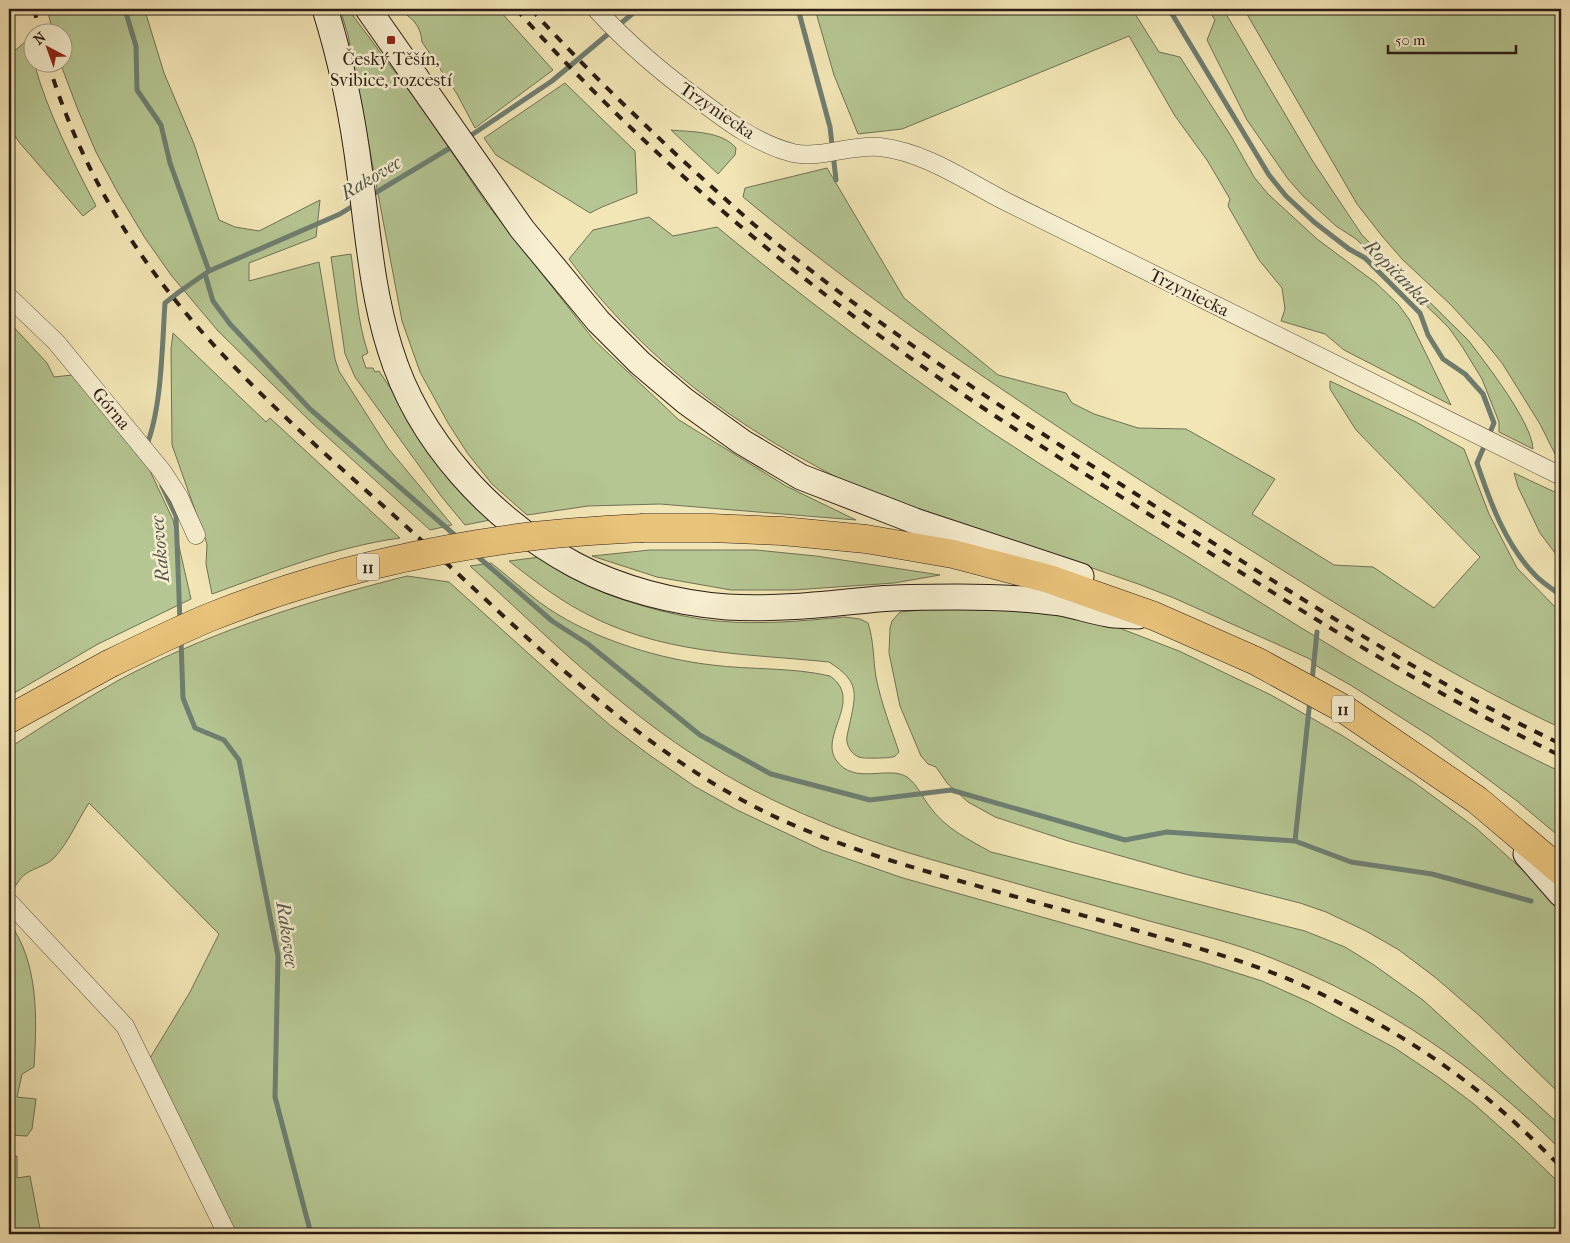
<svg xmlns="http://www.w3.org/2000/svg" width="1570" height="1243" viewBox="0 0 1570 1243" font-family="'IM FELL French Canon',serif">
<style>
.green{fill:#b5c692;stroke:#707154}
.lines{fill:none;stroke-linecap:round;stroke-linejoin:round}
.stream{stroke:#6e7e71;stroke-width:5}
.minor-casing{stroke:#5d4e3d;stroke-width:19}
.secondary-casing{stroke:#2b1c15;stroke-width:27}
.primary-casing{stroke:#2b1c15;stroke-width:29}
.minor{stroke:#f7efd0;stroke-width:18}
.secondary{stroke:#f7efd0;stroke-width:25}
.primary{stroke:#eac37b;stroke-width:28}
.rail{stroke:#2b1c15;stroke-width:4;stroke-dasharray:9 9;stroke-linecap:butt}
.primary-bridge-casing{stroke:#2b1c15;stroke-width:29;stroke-linecap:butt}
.primary-bridge{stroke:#eac37b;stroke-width:28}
.poi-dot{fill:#8f2418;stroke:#f7efd0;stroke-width:2}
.labels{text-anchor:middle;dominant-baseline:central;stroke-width:5;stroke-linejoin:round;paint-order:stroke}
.shield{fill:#f7efd0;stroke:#685b4d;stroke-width:1}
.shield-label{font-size:16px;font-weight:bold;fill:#2b1c15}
.poi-label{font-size:18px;fill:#2b1c15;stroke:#f7efd0}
.street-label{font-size:18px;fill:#2b1c15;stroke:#f7efd0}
.water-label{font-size:19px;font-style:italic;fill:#52554b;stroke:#f7efd0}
</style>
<rect width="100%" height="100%" fill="#f3e6b6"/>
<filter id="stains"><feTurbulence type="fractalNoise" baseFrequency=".004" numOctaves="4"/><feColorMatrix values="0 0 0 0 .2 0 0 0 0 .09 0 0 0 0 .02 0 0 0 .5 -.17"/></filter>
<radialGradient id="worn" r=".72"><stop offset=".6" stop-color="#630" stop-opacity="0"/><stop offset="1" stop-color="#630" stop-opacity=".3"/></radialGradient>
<!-- green -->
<path class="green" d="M47,9H146V14L164,73L194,144L219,220L235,227L259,231L320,200L316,237L249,263V281L319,262L335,359L339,371L388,448L452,525L430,530L312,423L218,331L171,275L145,238L118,193L96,152L78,110L61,65L62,32H53Z
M340,9H348L418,103L487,204L594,340L679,420L786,486L856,520L660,504L588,506L527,515L492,484L468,454L448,423L420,372L402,321L356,77L348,35Z
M398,9H498L553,70L475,128L457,94L422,42C421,25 411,17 398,9Z
M815,9H1132L1159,52L1180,57L1231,136L1254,177L1268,194L1317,239L1376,283L1398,304L1409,319L1451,405L1344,350L1325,334L1281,321L1285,309L1282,288L1259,260L1228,206L1230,199L1207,160L1175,116L1129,36L902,129L858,134L834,75Z
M1208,9H1223L1312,160L1362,235L1469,341C1486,364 1532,422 1533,449L1499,432V422L1482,379L1463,348L1449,328L1438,317L1356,239L1336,226L1303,196L1288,179L1247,120L1207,40L1215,20Z
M1244,9H1561V461L1555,454L1540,424L1502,363L1484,341L1451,305L1402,259L1382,236L1357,204Z
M28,39L32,55V62L34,63C48,113 72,160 96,206L83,216L19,142L9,127V56Z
M565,83L635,151L637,193L602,207L590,213L496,155L484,138Z
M671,130C692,132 722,131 736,148L735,155L718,174Z
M827,168L904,298L998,375L1066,393L1072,403L1094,414L1138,428L1186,429L1275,479L1252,514L1334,565L1373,567L1434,608L1480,557L1356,430L1330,389V381L1416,422L1464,449L1489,514L1517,568L1561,613V728C1439,671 1324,596 1209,524C1048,422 890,319 743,197L745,188Z
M649,217L673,236L717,227C804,299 895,366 988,430C1053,473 1119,514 1185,555C1307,632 1430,710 1561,772V838L1517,801L1430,736L1352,686L1315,665L1310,659L1174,598L1141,585C1071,560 1001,538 931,513C908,505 885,498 863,490C845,483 829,473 812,464C718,415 632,345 569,259L593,230Z
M351,254C356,288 357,320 368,353L362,356L366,368H373L375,372L379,371L457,488L490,520L465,525L441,496L355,377L345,354L331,257Z
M9,322L47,363L54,377L72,375L144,458L173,520L191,599L98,644L9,696Z
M173,333L266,422L270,418L400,538C335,547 273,572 212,594L206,564L207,544L172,445L171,349Z
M1514,473L1561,495V561L1540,533L1518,487Z
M650,550H756L816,556L940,575L894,583L793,590H731L657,577L592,556Z
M540,557C554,566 568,575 583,583C618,601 679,618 718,621C759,625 803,621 844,617L860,619L868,623C874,641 873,659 876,677C881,703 891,728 899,752C897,754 896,756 893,757C889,758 863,759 859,757C853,755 848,748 847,742C846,738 848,732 849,727C856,694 861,682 829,662C741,653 661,655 581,611C555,597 532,579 509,561Z
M491,563C512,579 535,601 557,614C601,641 660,659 712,665C751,670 791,667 830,676C864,700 819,735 836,760C854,786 888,765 907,777C918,785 922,797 930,807C945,828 969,840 991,852L1305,931L1345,947L1374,965L1423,1000L1561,1126V1150C1477,1066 1384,1003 1274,959C1235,943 1193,933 1153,922C1096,906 1039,890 983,874C932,860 881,846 832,826C790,809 747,789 708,764C620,710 546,635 470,566Z
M407,576L449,582L568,689L611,726L648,754L694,786L737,810L822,850L903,878L1202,962L1262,981L1309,1002L1395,1048L1438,1077L1474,1104L1519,1144L1556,1180L1561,1186V1234H234L150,1058L190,992L219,934L89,803C77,821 69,842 54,858C46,866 36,867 27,873C17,880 17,886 10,893L9,748C45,725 81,701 119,680C209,632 308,601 407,576Z
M943,608L1026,609L1114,626L1179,651L1271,695L1343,736L1380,760L1415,783L1476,828L1526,873L1553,903L1561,916V1095L1481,1017L1436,978L1399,950L1366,931L1326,912L1300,903L1185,874L1068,841L995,817L968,802L947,783L936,767L928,764L921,756L900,706L889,653L890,628L892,621L900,612Z
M9,922C39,963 37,1019 34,1067L22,1074L17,1097L36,1099L32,1129L27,1136L9,1135Z
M9,1156H17V1178L30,1176L41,1234H9Z"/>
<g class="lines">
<!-- stream -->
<path class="stream" d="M126,9V13L136,46L137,90L161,125L170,163L209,271
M798,9L830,127L836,180
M1169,9L1269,175L1286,196L1314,222L1349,249L1365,258L1420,313L1428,335L1443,359L1465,374L1483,394L1494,423L1477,463C1490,502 1506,546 1536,576C1544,584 1553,589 1561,596
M467,138L552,81L638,9
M370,196L455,145
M205,274L213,301L230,324L310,409L457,537
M146,447C162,408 162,346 165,303L179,292L209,271L340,214L356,204
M162,486L176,516L180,622
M476,555L552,621L588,644L700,735L771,774L870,800L951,790L1125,840L1167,832L1295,841L1351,862L1432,874L1531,901
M181,640L183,698L195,728L224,740L239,760L278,956L275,1097L311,1234
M1312,681L1317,632
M1295,841L1310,700"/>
<defs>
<path id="minor" d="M596,9C627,43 661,72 698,99C727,121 757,144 793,153C822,159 851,144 880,147C925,152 966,181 1005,201L1561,476
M9,297L56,342L162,471L179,497L196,535
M9,902L125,1026L227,1234"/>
<path id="secondary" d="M325,9C342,63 353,119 360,175C368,234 372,292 390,349C418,441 491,520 575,565C620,589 676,603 727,607C778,610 827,604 878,599C904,597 931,597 957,597C992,597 1026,598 1060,603C1076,606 1092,611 1108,614C1117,616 1128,615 1138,616
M368,9L522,229L598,321L640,363L685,401L742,442L801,477L915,521L1081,576
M1526,854L1561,894"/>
<path id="primary" d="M643,528H711L782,531L866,539L953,554L1049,579L1154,616L1256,661L1344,709L1477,800L1561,871
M9,719L109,664"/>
</defs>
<!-- minor casing -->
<use href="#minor" class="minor-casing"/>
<!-- secondary casing -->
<use href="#secondary" class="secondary-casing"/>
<!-- primary casing -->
<use href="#primary" class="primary-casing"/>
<!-- minor -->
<use href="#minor" class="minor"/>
<!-- secondary -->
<use href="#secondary" class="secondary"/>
<!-- primary -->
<use href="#primary" class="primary"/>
<!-- rail -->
<path class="rail" d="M34,9L40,32
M516,9C618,123 733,226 856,318C956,394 1063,460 1169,527C1297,608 1425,690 1561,756
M531,9C578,61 629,110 680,158C712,187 743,216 776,243C907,348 1049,439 1191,529C1312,605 1432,683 1561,744
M48,62C72,143 113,220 164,286C237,381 332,459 420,539C536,644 652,766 798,827C855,851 914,868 974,885C1030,901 1086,916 1142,932C1201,949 1262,965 1317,992C1376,1020 1433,1054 1483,1095C1510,1117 1536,1142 1561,1167"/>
<defs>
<path id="primary-bridge" d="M109,664C142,648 175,632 208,618C309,577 418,551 526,537C565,532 604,530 643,528"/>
</defs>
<!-- primary-bridge casing -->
<use href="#primary-bridge" class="primary-bridge-casing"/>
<!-- primary-bridge -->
<use href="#primary-bridge" class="primary-bridge"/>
</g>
<!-- markers -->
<rect class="poi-dot" x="386" y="35" width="10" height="10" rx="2.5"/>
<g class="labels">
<!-- shield labels -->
<g class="shield">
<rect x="357" y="553.5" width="22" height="27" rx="4"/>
<rect x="1332" y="695.5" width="22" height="27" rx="4"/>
</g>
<g class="shield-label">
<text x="368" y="567">11</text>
<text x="1343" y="709">11</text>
</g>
<!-- poi labels -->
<g class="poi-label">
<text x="391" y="59">Český Těšín,<tspan x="391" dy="21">Svibice, rozcestí</tspan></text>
</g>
<!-- street labels -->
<g class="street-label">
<text transform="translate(717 111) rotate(34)">Trzyniecka</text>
<text transform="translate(1189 293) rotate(26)">Trzyniecka</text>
<text transform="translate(111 409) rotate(50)">Górna</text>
</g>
<!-- water labels -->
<g class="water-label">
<text transform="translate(371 178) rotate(-31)">Rakovec</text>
<text transform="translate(1397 273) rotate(45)">Ropičanka</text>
<text transform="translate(160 549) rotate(-95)">Rakovec</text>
<text transform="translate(287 935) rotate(82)">Rakovec</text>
</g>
</g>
<!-- margin -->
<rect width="1570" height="1243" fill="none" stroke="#f3e6b6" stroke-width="30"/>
<rect x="10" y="10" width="1550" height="1223" fill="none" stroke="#2b1c15" stroke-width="2.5"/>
<rect x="15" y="15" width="1540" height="1213" fill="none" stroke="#2b1c15"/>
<!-- north arrow -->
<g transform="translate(48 48) rotate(319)"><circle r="24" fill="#f7efd0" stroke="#a59b85"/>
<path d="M0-4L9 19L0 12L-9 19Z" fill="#8f2418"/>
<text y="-8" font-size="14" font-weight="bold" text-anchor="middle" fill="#2b1c15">N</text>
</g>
<!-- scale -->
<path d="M1388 45v8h128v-8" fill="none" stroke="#2b1c15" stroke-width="2.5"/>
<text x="1395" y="45" font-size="15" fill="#2b1c15" stroke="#f7efd0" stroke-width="4" paint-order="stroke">50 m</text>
<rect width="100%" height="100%" filter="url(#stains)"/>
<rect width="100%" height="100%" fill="url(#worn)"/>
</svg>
